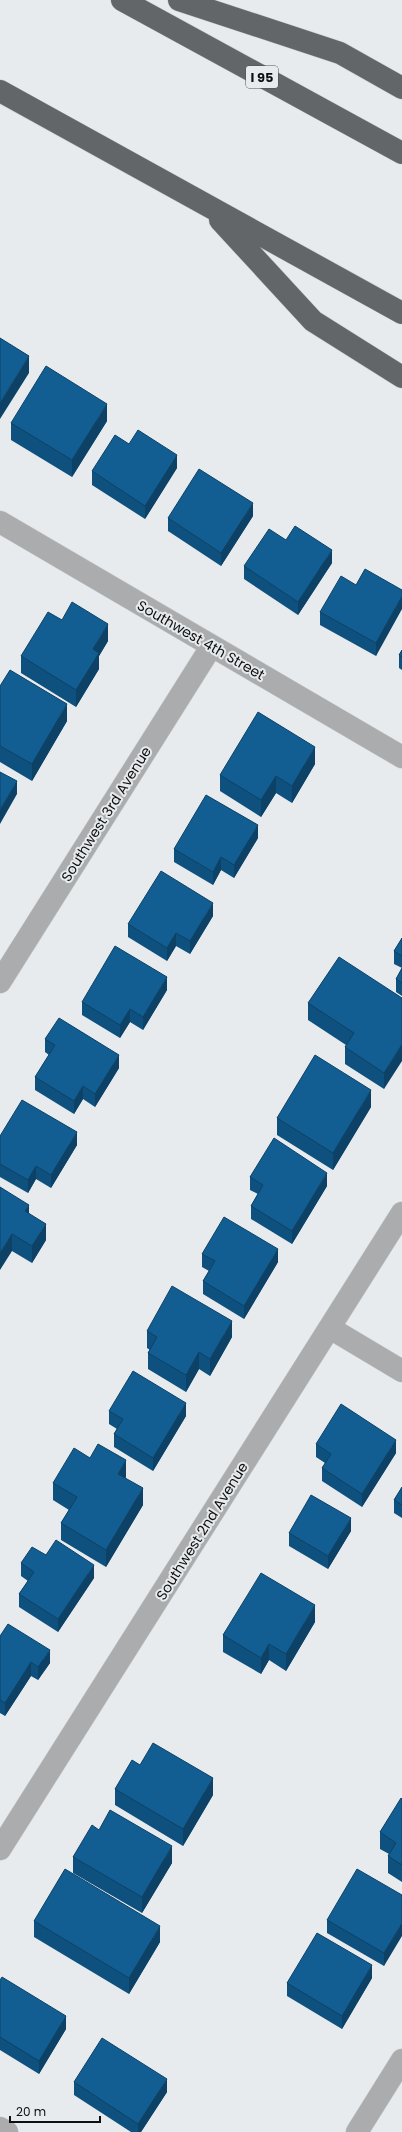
<svg xmlns="http://www.w3.org/2000/svg" width="402" height="2132" viewBox="0 0 402 2132" font-family="Poppins,sans-serif">
<style>
.lines{fill:none;stroke-linecap:round;stroke-linejoin:round}
.minor-casing{stroke:#c4c8ca;stroke-width:23}
.motorway-casing{stroke:#c4c8ca;stroke-width:23}
.minor{stroke:#abacad;stroke-width:22}
.motorway{stroke:#636668;stroke-width:22}
.wall{fill:#0f517e}
.shaded-wall{fill:#0d4266}
.building{fill:#125e92;stroke:#0d4266}
.labels{text-anchor:middle;dominant-baseline:central;stroke-width:4;stroke-linejoin:round;paint-order:stroke}
.shield{fill:#e7ebee;stroke:#4f5153;stroke-width:1}
.shield-label{font-size:13px;font-weight:bold;fill:#0e0f10}
.street-label{font-size:14px;fill:#0e0f10;stroke:#e7ebee}
</style>
<rect width="100%" height="100%" fill="#e7ebee"/>
<g class="lines">
<defs>
<path id="minor" d="M0,522L402,757
M0,982L211,647
M330,1328L402,1371
M0,1849L402,1213
M0,2128L7,2132
M357,2132L402,2060"/>
<path id="motorway" d="M122,0L402,153
M179,0L340,53L402,88
M0,91L402,313
M220,220L313,321L402,377"/>
</defs>
<!-- minor casing -->
<use href="#minor" class="minor-casing"/>
<!-- motorway casing -->
<use href="#motorway" class="motorway-casing"/>
<!-- minor -->
<use href="#minor" class="minor"/>
<!-- motorway -->
<use href="#motorway" class="motorway"/>
</g>
<!-- wall -->
<path class="wall" d="M107,421L72,477L11,440V423Z
M129,444L177,468L145,519L92,485V471Z
M253,516L221,566L168,531V518Z
M286,540L332,563L298,615L244,579V566Z
M356,585L402,590L376,656L320,625V612Z
M108,641L99,656V669L76,707L21,673V656Z
M402,650V670L399,668V655Z
M0,686L67,721L32,781L0,762Z
M315,764L292,803L276,793L261,817L220,791V775Z
M258,838L234,878L221,870L213,885L174,862V849Z
M213,916L190,954L176,946L167,961L128,937V924Z
M402,938V996L396,992V979L402,968L394,964V951Z
M167,990L143,1030L130,1022L120,1038L82,1015V1002Z
M402,998L384,1089L345,1064V1047L346,1045L308,1020V1003Z
M45,1039L119,1068L95,1107L83,1099L74,1114L35,1090V1077L49,1055L45,1052Z
M371,1107L333,1170L277,1135V1118Z
M0,1136L77,1145L51,1188L36,1179L28,1193L0,1177Z
M250,1177L327,1186L292,1244L251,1219V1206L258,1194L250,1190Z
M0,1187L29,1213L46,1240L32,1263L12,1251Z
M202,1254L278,1262L244,1319L203,1294V1281L209,1271L202,1267Z
M147,1331L232,1337L210,1376L199,1369L186,1392L148,1369V1353L150,1350L147,1348Z
M109,1411L186,1416L153,1471L114,1447V1434L117,1429L109,1424Z
M316,1444L396,1453L362,1507L322,1481V1468L325,1463L316,1457Z
M90,1458L126,1477L125,1478L143,1505L106,1567L61,1540V1523L69,1510L53,1500V1483Z
M402,1487V1518L394,1513V1500Z
M351,1531L328,1569L289,1546V1533Z
M46,1555L94,1578L58,1632L19,1607V1594L28,1581L21,1576V1563Z
M315,1622L286,1671L269,1660L261,1674L223,1652V1635Z
M0,1636L50,1663L38,1680L31,1676L5,1716L0,1713Z
M140,1765L213,1795L183,1846L115,1805V1789Z
M402,1799V1882L388,1873V1856L389,1854L380,1849V1832Z
M99,1830L172,1863L142,1913L73,1873V1857Z
M402,1895L384,1966L327,1933V1920Z
M34,1921L160,1942L129,1994L34,1937Z
M372,1978L342,2029L287,1996V1983Z
M0,1980L66,2029L39,2074L0,2050Z
M74,2082L167,2092L141,2132H131L74,2095Z"/>
<!-- shaded-wall -->
<path class="shaded-wall" d="M29,356V373L0,419V403Z
M107,404V421L72,477V460Z
M177,455V468L145,519V506Z
M253,503V516L221,566V553Z
M332,550V563L298,615V602Z
M402,596V609L376,656V643Z
M108,624V641L99,656V669L76,707V690L93,649Z
M67,704V721L32,781V764Z
M315,747V764L292,803V786Z
M276,776V793L261,817V800Z
M17,781V794L0,824V810Z
M258,825V838L234,878V865Z
M221,857V870L213,885V872Z
M213,903V916L190,954V941Z
M176,933V946L167,961V948Z
M167,977V990L143,1030V1017Z
M130,1009V1022L120,1038V1025Z
M402,1044V1061L384,1089V1073Z
M119,1055V1068L95,1107V1094Z
M83,1086V1099L74,1114V1101Z
M371,1090V1107L333,1170V1153Z
M77,1132V1145L51,1188V1175Z
M36,1166V1179L28,1193V1180Z
M327,1173V1186L292,1244V1231Z
M29,1205V1222L25,1211Z
M46,1224V1240L32,1263V1246Z
M12,1234V1251L0,1270V1253Z
M278,1249V1262L244,1319V1306Z
M232,1321V1337L210,1376V1359Z
M199,1352V1369L186,1392V1375Z
M186,1403V1416L153,1471V1458Z
M396,1440V1453L362,1507V1494Z
M126,1460V1477L118,1491V1474Z
M143,1488V1505L106,1567V1550Z
M351,1518V1531L328,1569V1556Z
M94,1565V1578L58,1632V1619Z
M315,1605V1622L286,1671V1654Z
M269,1644V1660L261,1674V1658Z
M50,1650V1663L38,1680V1667Z
M31,1662V1676L5,1716V1703Z
M213,1778V1795L183,1846V1829Z
M172,1846V1863L142,1913V1897Z
M402,1923V1936L384,1966V1953Z
M160,1926V1942L129,1994V1978Z
M372,1965V1978L342,2029V2016Z
M66,2016V2029L39,2074V2061Z
M167,2079V2092L141,2132H138V2124Z"/>
<!-- building -->
<path class="building" d="M0,338L29,356L0,403Z
M46,366L107,404L72,460L11,423Z
M138,430L177,455L145,506L92,471L115,435L129,444Z
M199,469L253,503L221,553L168,518Z
M295,526L332,550L298,602L244,566L269,529L286,540Z
M365,569L402,590V596L376,643L320,612L341,576L356,585Z
M72,602L108,624L93,649L99,653L76,690L21,656L48,612L62,620Z
M402,650V657L399,655Z
M10,670L67,704L32,764L0,746V686Z
M258,712L315,747L292,786L276,776L261,800L220,775Z
M0,772L17,781L0,810Z
M206,795L258,825L234,865L221,857L213,872L174,849Z
M161,871L213,903L190,941L176,933L167,948L128,924Z
M402,938V956L394,951Z
M115,946L167,977L143,1017L130,1009L120,1025L82,1002Z
M339,957L402,998V1044L384,1073L345,1047L354,1033L308,1003Z
M402,968V983L396,979Z
M59,1018L119,1055L95,1094L83,1086L74,1101L35,1077L55,1045L45,1039Z
M315,1055L371,1090L333,1153L277,1118Z
M22,1100L77,1132L51,1175L36,1166L28,1180L0,1164V1136Z
M274,1138L327,1173L292,1231L251,1206L263,1185L250,1177Z
M0,1187L29,1205L25,1211L46,1224L32,1246L12,1234L0,1253Z
M224,1217L278,1249L244,1306L203,1281L215,1261L202,1254Z
M172,1286L232,1321L210,1359L199,1352L186,1375L148,1353L157,1337L147,1331Z
M133,1371L186,1403L153,1458L114,1434L123,1419L109,1411Z
M341,1404L396,1440L362,1494L322,1468L331,1454L316,1444Z
M98,1444L126,1460L118,1474L143,1488L106,1550L61,1523L77,1497L53,1483L74,1448L90,1458Z
M402,1487V1505L394,1500Z
M311,1495L351,1518L328,1556L289,1533Z
M56,1540L94,1565L58,1619L19,1594L34,1572L21,1563L32,1547L46,1555Z
M261,1573L315,1605L286,1654L269,1644L261,1658L223,1635Z
M8,1624L50,1650L38,1667L31,1662L5,1703L0,1700V1636Z
M153,1743L213,1778L183,1829L115,1789L132,1760L140,1765Z
M401,1798L402,1799V1865L388,1856L396,1843L380,1832Z
M110,1810L172,1846L142,1897L73,1857L92,1825L99,1830Z
M65,1869L160,1926L129,1978L34,1921Z
M357,1869L402,1895V1923L384,1953L327,1920Z
M317,1933L372,1965L342,2016L287,1983Z
M2,1977L66,2016L39,2061L0,2037V1980Z
M102,2038L167,2079L138,2124L74,2082Z"/>
<g class="labels">
<!-- shield labels -->
<rect class="shield" x="246" y="66" width="32" height="22" rx="3"/>
<g class="shield-label">
<text x="262" y="77">I 95</text>
</g>
<!-- street labels -->
<g class="street-label">
<text transform="translate(201 640) rotate(30)">Southwest 4th Street</text>
<text transform="translate(106 814) rotate(-58)">Southwest 3rd Avenue</text>
<text transform="translate(202 1531) rotate(-58)">Southwest 2nd Avenue</text>
</g>
</g>
<!-- scale -->
<path d="M10 2116v6h90v-6" fill="none" stroke="#0e0f10" stroke-width="2"/>
<text x="16" y="2116" font-size="12" fill="#0e0f10" stroke="#e7ebee" stroke-width="3" paint-order="stroke">20 m</text>
</svg>
